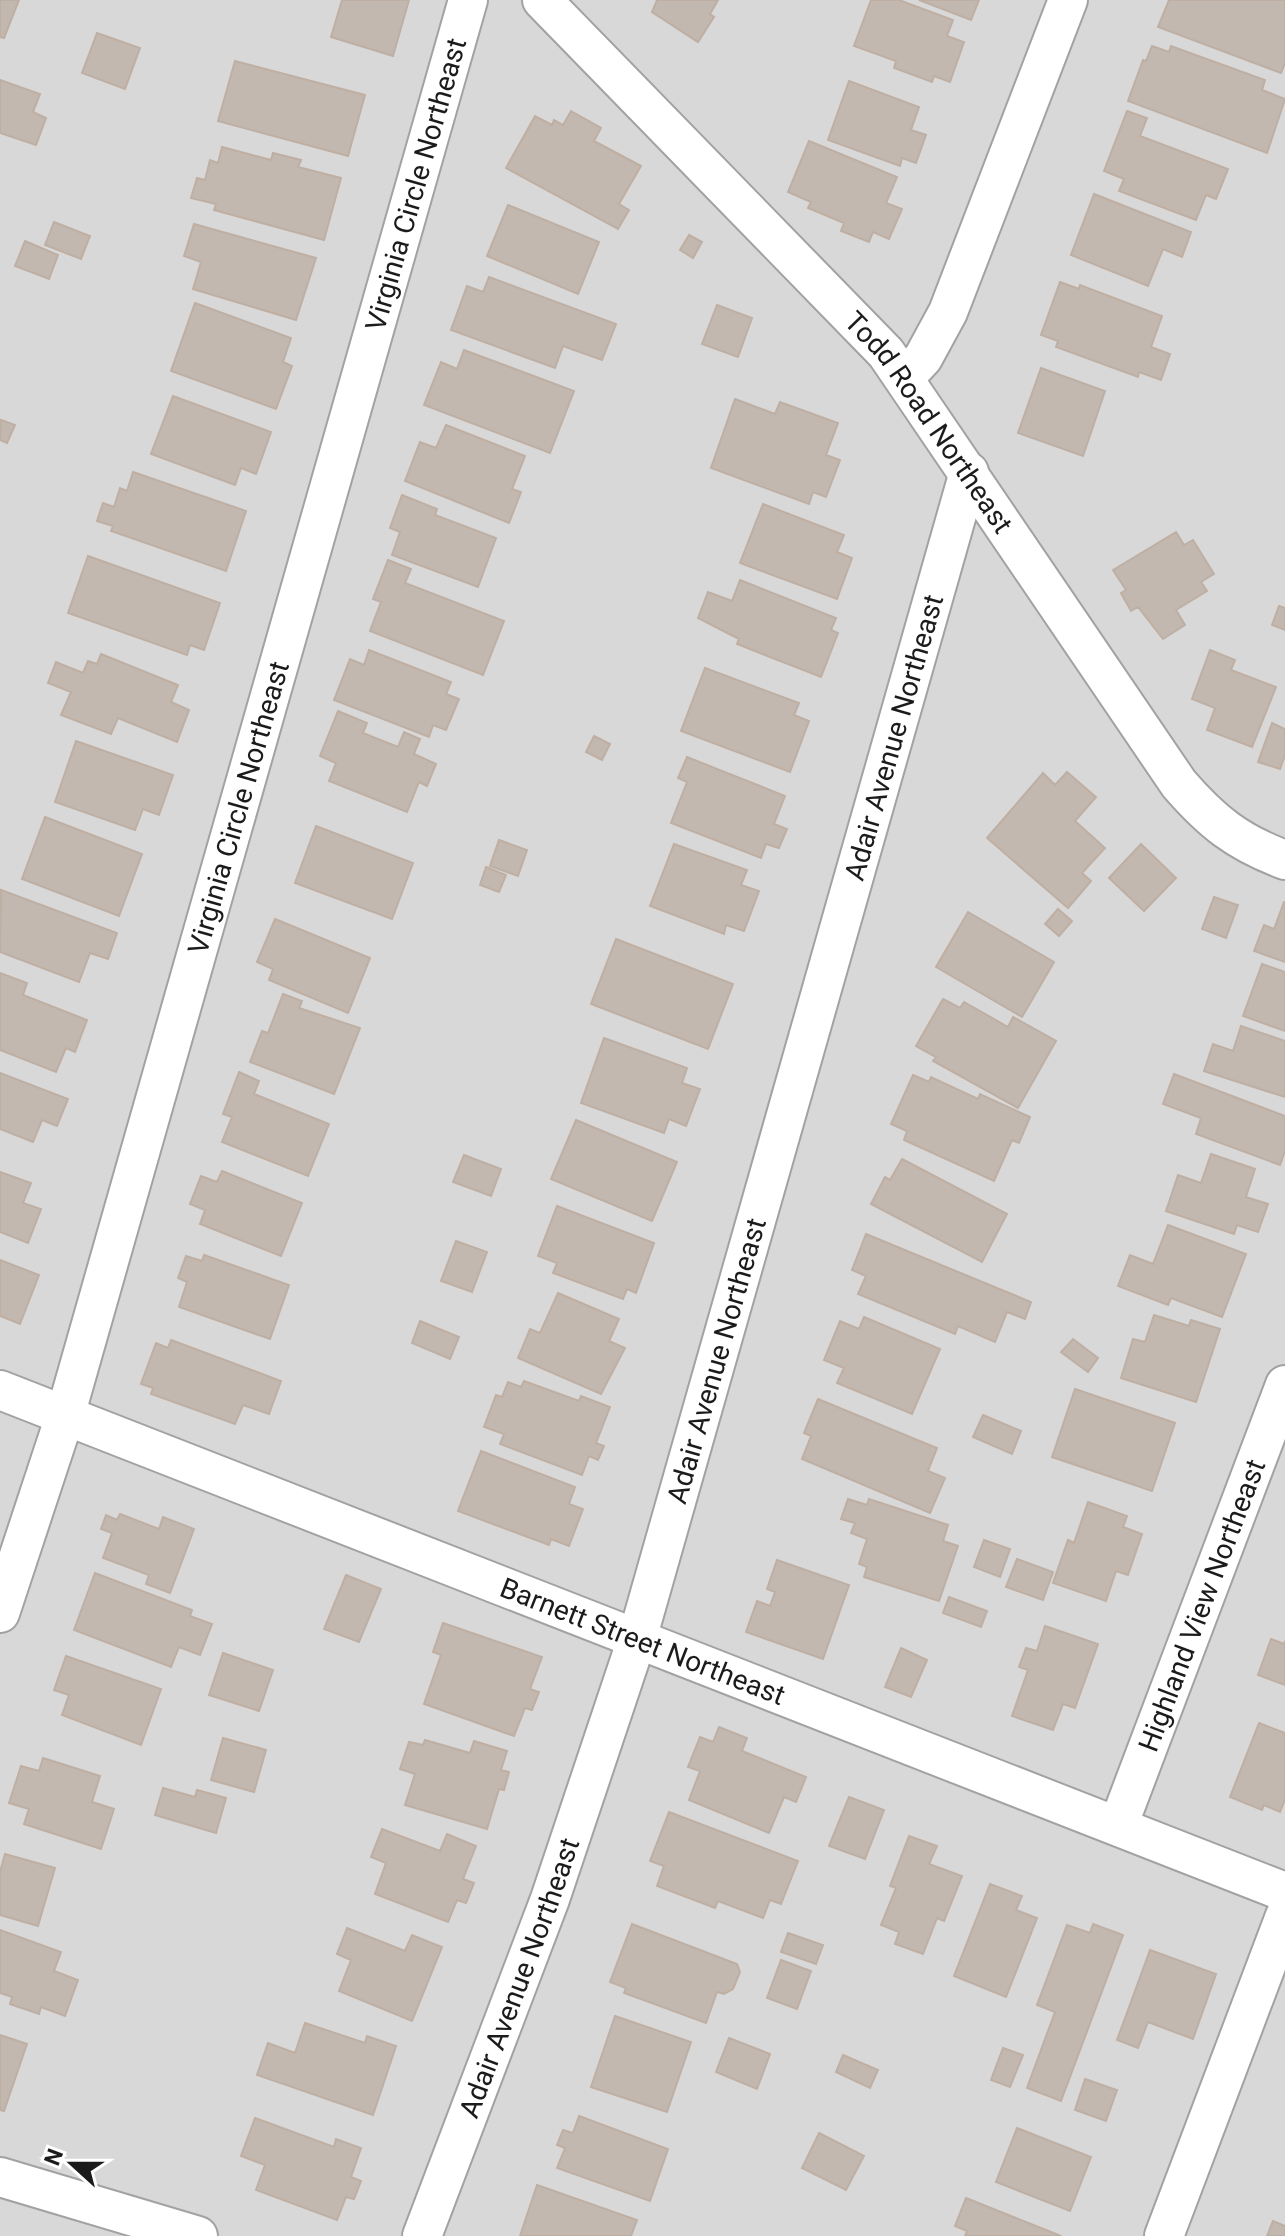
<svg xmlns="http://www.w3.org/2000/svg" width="1285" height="2236" viewBox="0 0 1285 2236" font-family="Roboto,sans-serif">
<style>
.residential{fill:#d9d8d8}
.building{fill:#c2b8b0;stroke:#bfafa3;stroke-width:2}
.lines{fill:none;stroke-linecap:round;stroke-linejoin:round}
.street-casing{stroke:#a2a2a2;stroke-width:42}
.street{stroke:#fff;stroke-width:38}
.labels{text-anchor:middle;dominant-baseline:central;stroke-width:7;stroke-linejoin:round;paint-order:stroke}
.street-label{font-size:28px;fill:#1b1b1b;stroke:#fff}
</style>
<rect width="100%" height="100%" fill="#ede9e1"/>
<!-- residential -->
<path class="residential" d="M0,0H1285V2236H0Z"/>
<!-- building -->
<path class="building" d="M0,0H19L4,38L0,37Z
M342,0H409L393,56L331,37Z
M657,0H718L710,14L714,17L698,42L652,12Z
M871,0H899L953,20L947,36L964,42L950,82L934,76L932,82L894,68L896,61L854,46Z
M919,0H979L971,20Z
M1169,0H1285V63L1281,73L1158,27Z
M97,33L140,48L125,89L82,73Z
M1152,46L1169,52L1171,46L1265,80L1262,90L1285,99L1267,153L1128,101L1143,60L1146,61Z
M235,61L365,95L348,156L218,121Z
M0,80L40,94L33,112L46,118L36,145L0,133Z
M849,81L919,107L911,130L926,135L916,163L902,158L900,166L828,140Z
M571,111L601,128L594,141L641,166L619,204L629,210L618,229L506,168L535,116L552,125L554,120L563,125Z
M1127,111L1147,118L1140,136L1228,169L1216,199L1206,195L1196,220L1119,191L1124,179L1104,171Z
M809,141L897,177L886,203L902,209L889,239L873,232L869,242L841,231L844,223L808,208L811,202L788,192Z
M222,147L271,160L273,153L301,160L298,167L341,178L324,240L214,210L216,204L191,198L197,178L205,180L210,160L218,163Z
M1094,194L1191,232L1182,257L1163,249L1148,286L1071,255Z
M508,205L599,242L578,294L487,256Z
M54,222L90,236L81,259L45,245Z
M194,224L316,258L296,320L193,289L201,262L184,256Z
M689,235L702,242L693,258L680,250Z
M25,241L58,255L49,279L15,266Z
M489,277L616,324L602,360L563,346L555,368L451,330L467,286L483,292Z
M1060,282L1079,289L1080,285L1162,316L1151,347L1170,354L1161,380L1139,372L1138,377L1056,347L1058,341L1041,335Z
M195,303L291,338L283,362L292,366L276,409L171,371Z
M717,305L752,318L738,357L702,344Z
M464,350L574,391L550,453L424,405L441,362L457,369Z
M1041,368L1105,391L1083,456L1018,433Z
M173,396L271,432L256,474L241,468L235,485L151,454Z
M735,399L775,414L780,402L838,423L826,455L840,460L826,497L813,492L809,504L711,468Z
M1,420L15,425L7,443L0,440Z
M446,425L525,456L512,489L521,492L509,523L405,481L420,442L436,448Z
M133,472L246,511L226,571L111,531L113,526L97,521L103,503L114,507L120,488L127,491Z
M402,495L437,509L435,515L496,538L478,587L392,555L400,532L390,528Z
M763,504L844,535L837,552L852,558L837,599L740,563Z
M1176,532L1184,545L1193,540L1214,574L1201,582L1207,591L1176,610L1185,625L1163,639L1138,607L1131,611L1121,593L1126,590L1113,570Z
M88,556L220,603L204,650L190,645L187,655L68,613Z
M388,560L411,569L405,583L504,621L483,675L370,631L381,602L373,599Z
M740,580L836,618L831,630L838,633L821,677L737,644L739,639L698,618L708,592L732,601Z
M1279,606L1285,608V630L1272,625Z
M369,650L451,682L446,694L459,699L446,730L433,725L429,737L334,700L350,659L364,665Z
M1210,650L1235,660L1231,670L1276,687L1252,747L1207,730L1215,708L1192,699Z
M101,654L178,685L171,702L189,710L177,742L118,718L111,734L61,715L71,692L48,683L56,662L83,673L88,661L97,664Z
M705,668L799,703L794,715L809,721L790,772L681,731Z
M338,711L367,723L363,733L398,747L404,732L420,739L414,754L436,764L427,786L419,782L407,812L329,781L336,763L320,756Z
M1272,723L1285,729V755L1280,769L1258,762Z
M594,736L610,744L602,760L586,752Z
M76,741L173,775L159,815L143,809L135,830L55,802Z
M687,757L785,796L774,824L787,829L779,848L766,844L761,858L671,823L687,782L678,778Z
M1067,772L1096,797L1075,821L1105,848L1082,873L1091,881L1068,908L987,838L1043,773L1055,785Z
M45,817L142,854L119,916L22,879Z
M316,826L413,863L392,919L295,883Z
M499,840L527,850L518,876L490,866Z
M674,844L747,870L741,885L759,891L744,931L726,925L724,934L650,906Z
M1141,844L1176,878L1144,911L1109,878Z
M486,867L506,875L499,892L480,885Z
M1,890L117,933L108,959L90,953L79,982L0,952Z
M1214,897L1238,905L1226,938L1202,929Z
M1284,902H1285V962L1254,951L1264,925L1274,929Z
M1058,909L1072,921L1059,936L1045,924Z
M968,912L1054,962L1022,1017L936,967Z
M275,919L370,958L348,1013L269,980L273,969L257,962Z
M616,939L733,984L708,1049L591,1004Z
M1262,964L1285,972V1031L1243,1016Z
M0,973L27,983L23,995L87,1020L75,1052L66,1048L56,1072L0,1050Z
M283,994L302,1001L299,1008L360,1028L334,1094L250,1062L262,1031L268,1033Z
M943,999L960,1008L964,1002L1008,1027L1013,1017L1056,1041L1018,1108L933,1061L936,1057L916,1046Z
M1241,1026L1285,1041V1097L1204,1071L1213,1044L1233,1051Z
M604,1038L687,1068L682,1083L700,1089L686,1126L669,1119L664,1133L581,1103Z
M239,1072L259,1081L254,1094L329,1124L308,1176L222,1142L232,1117L223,1114Z
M0,1073L68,1099L57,1126L42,1120L33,1142L0,1129Z
M1174,1074L1285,1116V1151L1280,1165L1196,1134L1201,1118L1163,1104Z
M913,1075L929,1082L931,1077L978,1099L980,1094L1030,1117L1019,1143L1012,1140L994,1181L904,1140L907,1131L891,1124Z
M576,1120L677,1162L652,1221L551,1179Z
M1211,1154L1255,1169L1246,1197L1268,1204L1258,1232L1237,1225L1234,1234L1166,1211L1178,1175L1201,1183Z
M464,1155L501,1169L491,1196L453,1182Z
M902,1159L1007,1214L982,1262L871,1204L885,1177L890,1180Z
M222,1171L302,1203L281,1256L200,1224L205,1210L190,1204L201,1176L217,1182Z
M0,1172L31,1183L23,1203L41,1209L28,1243L0,1232Z
M557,1206L654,1243L636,1293L627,1289L623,1299L553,1273L557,1263L538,1256Z
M1168,1225L1246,1254L1222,1317L1171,1298L1168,1305L1118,1286L1130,1255L1153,1264Z
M866,1234L1031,1302L1025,1319L1007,1312L995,1342L958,1326L955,1334L858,1294L866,1276L852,1270Z
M456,1241L487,1252L472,1292L441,1281Z
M204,1255L289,1285L270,1339L179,1307L187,1282L178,1278L186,1256L202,1261Z
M0,1260L39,1275L20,1324L0,1316Z
M558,1293L619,1319L609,1341L625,1348L601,1394L518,1358L530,1329L540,1333Z
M1154,1315L1189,1326L1191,1320L1220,1329L1196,1402L1121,1378L1133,1339L1145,1342Z
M864,1317L940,1349L912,1414L837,1383L844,1368L824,1360L840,1321L859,1329Z
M420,1321L459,1337L450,1359L412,1343Z
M1073,1339L1098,1358L1088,1372L1061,1352Z
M171,1340L281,1381L269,1414L243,1405L235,1424L151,1394L153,1388L141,1384L156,1343L168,1348Z
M524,1381L579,1401L581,1396L610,1407L596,1443L604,1446L598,1460L589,1456L582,1475L500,1444L504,1434L484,1427L496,1395L502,1397L508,1382L521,1387Z
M1075,1389L1175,1423L1152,1491L1052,1457Z
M818,1399L937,1448L928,1471L945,1478L930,1513L802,1459L811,1436L804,1433Z
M983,1415L1021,1431L1012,1454L973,1437Z
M481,1451L575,1487L569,1504L583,1509L569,1546L551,1539L549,1545L458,1511Z
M848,1499L867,1505L869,1499L948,1525L943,1541L958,1546L939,1601L864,1577L867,1567L859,1564L867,1539L851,1533L855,1523L841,1519Z
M1088,1502L1127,1516L1123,1527L1142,1534L1128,1575L1116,1571L1106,1601L1053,1583L1068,1540L1074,1543Z
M120,1514L159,1529L163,1517L194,1529L170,1593L146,1584L149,1575L103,1558L112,1533L101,1529L106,1515L117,1520Z
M984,1540L1010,1549L1000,1577L974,1567Z
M1017,1559L1053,1572L1043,1600L1006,1587Z
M777,1560L849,1585L823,1659L746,1632L757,1601L770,1606L775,1592L767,1589Z
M95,1573L192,1610L190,1616L212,1624L200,1655L179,1647L171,1667L74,1630Z
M346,1575L381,1589L359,1642L324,1629Z
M949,1597L987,1611L981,1627L943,1613Z
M443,1623L542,1657L530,1689L539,1692L532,1710L525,1708L514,1736L424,1704L441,1655L433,1652Z
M1045,1626L1098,1644L1075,1708L1063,1704L1053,1730L1012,1716L1028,1670L1019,1667L1026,1648L1037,1651Z
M1271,1639L1284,1644L1285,1641V1685L1258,1675Z
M901,1648L927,1660L911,1697L885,1687Z
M223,1653L273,1670L259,1711L209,1695Z
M66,1656L161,1689L141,1745L62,1715L69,1695L54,1690Z
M1259,1723L1285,1733V1800L1280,1812L1264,1805L1262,1810L1230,1797Z
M719,1727L747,1738L742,1751L806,1777L796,1802L784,1797L769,1833L689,1800L700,1771L688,1767L700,1737L713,1742Z
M223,1738L266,1750L254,1792L211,1780Z
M425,1740L470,1753L474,1741L507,1751L501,1770L509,1772L504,1790L499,1789L487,1829L405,1805L415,1774L400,1769L409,1742L423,1745Z
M43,1758L100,1776L92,1802L114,1809L101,1849L24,1824L29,1809L9,1803L21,1766L39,1771Z
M163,1788L195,1797L197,1790L226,1798L216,1833L155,1815Z
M849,1797L884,1810L865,1859L829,1846Z
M669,1812L798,1861L781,1904L770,1900L763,1918L718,1901L715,1908L657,1886L664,1866L650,1861Z
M382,1829L440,1851L447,1834L476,1846L463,1879L474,1883L466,1903L457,1900L448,1922L375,1894L386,1863L371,1857Z
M909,1836L937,1846L929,1864L962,1876L944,1921L937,1918L923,1954L895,1944L899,1932L881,1925L896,1888L890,1886Z
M5,1854L55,1868L38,1926L0,1915V1872Z
M990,1884L1022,1896L1016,1910L1037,1918L1006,1997L954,1976Z
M632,1924L737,1964L740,1972L733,1989L724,1994L717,1992L706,2023L624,1993L626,1988L610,1982Z
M1093,1924L1123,1935L1061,2101L1027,2088L1055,2012L1037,2005L1067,1925L1090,1933Z
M347,1928L405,1951L412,1935L442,1947L412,2021L339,1991L351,1960L337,1954Z
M0,1930L61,1952L54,1971L78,1980L65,2016L41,2007L39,2014L10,2004L12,1997L0,1993Z
M788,1933L823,1945L816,1964L781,1952Z
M1150,1950L1216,1974L1193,2039L1148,2022L1138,2048L1117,2040Z
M781,1960L811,1971L797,2009L767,1998Z
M615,2016L691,2042L667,2112L591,2087Z
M305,2023L365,2043L367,2036L396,2046L373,2115L257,2075L268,2043L295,2053Z
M0,2035L27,2044L4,2111L0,2110Z
M729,2038L770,2054L757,2089L716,2072Z
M1003,2048L1023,2055L1010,2087L991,2080Z
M843,2055L878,2070L870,2088L836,2072Z
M1085,2079L1117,2090L1106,2121L1075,2110Z
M579,2116L668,2149L650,2201L557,2168L565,2148L557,2145L563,2130L573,2133Z
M255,2118L334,2147L336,2139L361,2148L351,2177L361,2181L354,2199L346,2197L337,2220L256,2190L265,2165L241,2156Z
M1017,2128L1091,2157L1070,2211L996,2182Z
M819,2133L864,2156L846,2190L802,2168Z
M537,2185L637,2220L631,2236H520Z
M966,2198L1061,2236H965L967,2231L955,2226Z
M1273,2221L1285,2226V2236H1267Z"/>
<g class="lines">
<defs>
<g id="street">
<path id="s1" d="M542,0L886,353L1179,784C1212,822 1237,842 1285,860"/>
<path d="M905,377L923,358L948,312L1068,0"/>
<path id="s2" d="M0,1390L1285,1892"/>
<path id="s3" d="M0,1613L65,1416L468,0"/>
<path id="s4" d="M1118,1826L1285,1385"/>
<path d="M0,2177L198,2236"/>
<path id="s5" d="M422,2236L550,1899L637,1639L969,472"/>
<path d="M1164,2236L1285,1916"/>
</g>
</defs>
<!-- street casing -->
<use href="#street" class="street-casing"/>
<!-- street -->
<use href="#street" class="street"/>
</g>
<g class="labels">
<!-- street labels -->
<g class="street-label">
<text stroke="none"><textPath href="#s3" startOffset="1488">Virginia Circle Northeast</textPath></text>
<text stroke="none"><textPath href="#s1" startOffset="574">Todd Road Northeast</textPath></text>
<text stroke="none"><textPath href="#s5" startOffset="1572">Adair Avenue Northeast</textPath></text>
<text stroke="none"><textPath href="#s3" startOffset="840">Virginia Circle Northeast</textPath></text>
<text stroke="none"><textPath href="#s5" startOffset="924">Adair Avenue Northeast</textPath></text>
<text stroke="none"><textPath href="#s4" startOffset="236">Highland View Northeast</textPath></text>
<text stroke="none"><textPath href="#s2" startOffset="690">Barnett Street Northeast</textPath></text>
<text stroke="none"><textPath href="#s5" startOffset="276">Adair Avenue Northeast</textPath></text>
</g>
</g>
<!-- north arrow -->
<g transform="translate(72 2164) rotate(291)" stroke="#ffffff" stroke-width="6" paint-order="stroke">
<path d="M0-6L14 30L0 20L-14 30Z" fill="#1b1b1b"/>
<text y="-12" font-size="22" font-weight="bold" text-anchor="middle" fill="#1b1b1b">N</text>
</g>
</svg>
